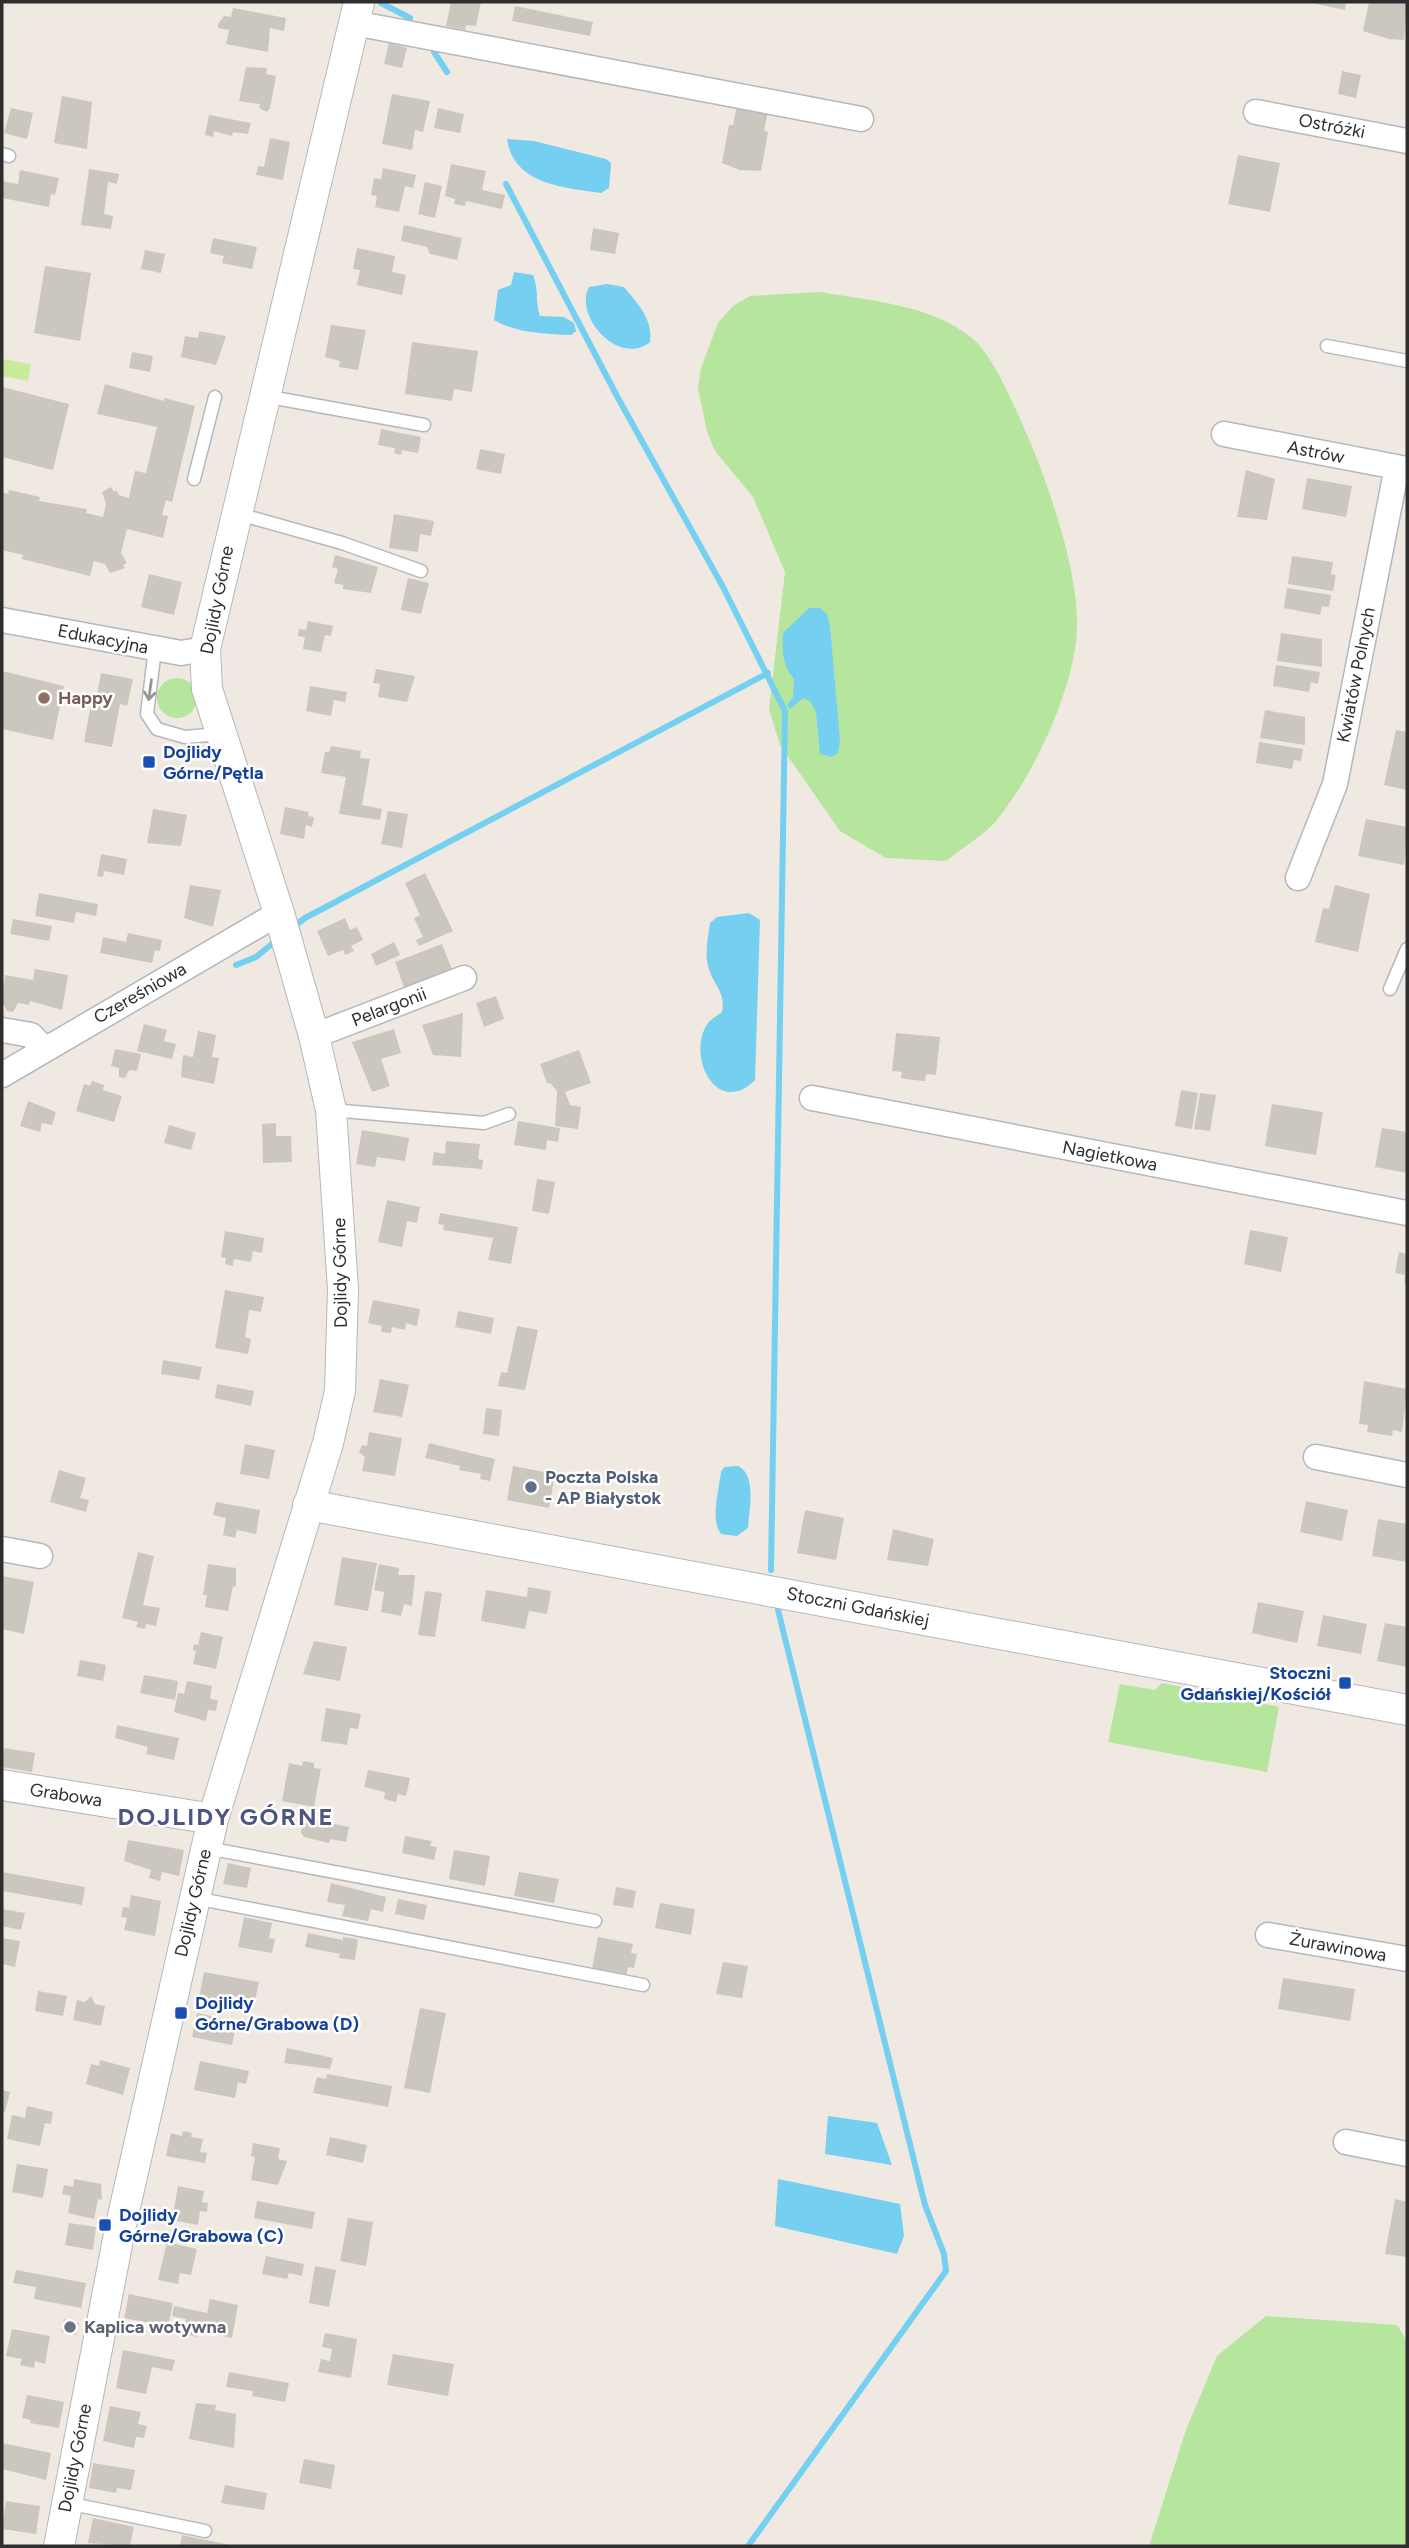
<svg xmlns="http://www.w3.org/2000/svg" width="1409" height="2548" viewBox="0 0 1409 2548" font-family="Figtree,sans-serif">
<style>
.green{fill:#b6e59e}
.pitch{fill:#c9ec9a}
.water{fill:#75cff0}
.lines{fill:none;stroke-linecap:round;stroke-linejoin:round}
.stream{stroke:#75cff0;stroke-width:6}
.building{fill:#cbc7bf}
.service-casing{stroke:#b4b7c1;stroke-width:15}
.minor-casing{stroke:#b4b7c1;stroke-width:27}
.tertiary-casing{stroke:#b4b7c1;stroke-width:32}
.service{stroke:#fff;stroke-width:12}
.minor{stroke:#fff;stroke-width:24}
.tertiary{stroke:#fff;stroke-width:30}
.oneway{stroke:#969696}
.education-dot{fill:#8d6e63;stroke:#fff;stroke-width:2.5}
.transit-dot{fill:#1a4fb4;stroke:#fff;stroke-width:2.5}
.service-dot{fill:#5c6f8a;stroke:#fff;stroke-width:2.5}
.worship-dot{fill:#6b7280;stroke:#fff;stroke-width:2.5}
.labels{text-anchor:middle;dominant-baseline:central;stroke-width:5;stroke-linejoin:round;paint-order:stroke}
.street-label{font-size:18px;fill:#2e2e2e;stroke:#fff}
.education-label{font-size:18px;font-weight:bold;fill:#785e54;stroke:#fff;text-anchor:start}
.transit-label{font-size:18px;font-weight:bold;fill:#164399;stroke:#fff;text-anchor:start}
.service-label{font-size:18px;font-weight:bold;fill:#4e5e75;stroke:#fff;text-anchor:start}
.worship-label{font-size:18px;font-weight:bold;fill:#5b616d;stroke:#fff;text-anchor:start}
.district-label{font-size:24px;font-weight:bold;letter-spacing:2px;fill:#4d5680;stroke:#fff}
</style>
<rect width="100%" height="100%" fill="#efe9e1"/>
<!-- green -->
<path class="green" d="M821,292C871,301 932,305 972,338C995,357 1016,411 1029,439C1050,489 1079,574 1077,628C1075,688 1034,775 996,821C983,836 962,848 946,861L886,858L840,831L780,745L769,709L785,572L753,497L715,451L707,432L698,388L701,368L718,323L733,306L750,296Z
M157 698a20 20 0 1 1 40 0a20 20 0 1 1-40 0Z
M1162,1683L1279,1707L1267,1772L1108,1742L1120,1684L1155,1690Z
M1266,2316L1397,2325L1407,2341V2546H1149L1186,2430L1217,2356Z"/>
<!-- pitch -->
<path class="pitch" d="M2,359L31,364L28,381L2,376Z"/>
<!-- water -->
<path class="water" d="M507,139L534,141L606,159L611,163L609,188L601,193C564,187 514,185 507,139Z
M514,272L533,275C539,289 535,301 540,316L564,317L574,323L576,331L571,335C546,334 516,333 494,320L498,290L511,285Z
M607,284L624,287C638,304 653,319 650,342C620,367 573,317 589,287Z
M809,608H820L827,614L830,626L840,741L838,753L832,757L820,754L816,712L810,701L803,698L790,709L787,705L793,697L794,679C782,665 782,651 783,633Z
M749,913L760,920L755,1080C719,1117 687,1060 706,1026C709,1020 717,1016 722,1012C726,992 714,986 709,969C704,955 708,938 710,923L717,917Z
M738,1466C757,1475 749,1509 748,1528L737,1536L721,1534C710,1519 719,1490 721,1472L724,1467Z
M828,2116L877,2123L892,2165L825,2154Z
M778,2179L900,2204L904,2236L897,2254L775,2226Z"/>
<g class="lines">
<!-- stream -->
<path class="stream" d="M381,3L410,18
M434,52L447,72
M506,184L618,398L723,587L785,711L771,1570
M292,928L305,918L768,673
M236,965L256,957L278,939
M748,2546L946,2271L944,2254L925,2205L778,1610"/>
</g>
<!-- building -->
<path class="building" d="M451,2H481L476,26L466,25L465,30L446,26Z
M1307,2H1346L1345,10Z
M1369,2H1407L1404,40L1389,39L1363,31Z
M515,6L593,22L590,36L512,21Z
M233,8L286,18L284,31L270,28L268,52L226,44L229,30L218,28V24L224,16L231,17Z
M389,43L407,48L402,68L384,64Z
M246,67L267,68L266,74L276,76L270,108L267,112L259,108L260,104L239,101Z
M1342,71L1361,75L1356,98L1338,94Z
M392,94L430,101L423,132L415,130L412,150L382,144Z
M62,96L92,102L87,149L54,143Z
M737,105L768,111L764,131L768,132L761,171L740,170L722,163L729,125H733Z
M11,108L33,113L27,139L4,133Z
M438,108L464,114L460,133L434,128Z
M209,115L251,123L248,134L233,132L232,136L214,131L213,137L205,135Z
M270,138L290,142L283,180L256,175L258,166L264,167Z
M1238,155L1280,163L1270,212L1228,204Z
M451,164L486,171L482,190L505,195L502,209L466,201L465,206L454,204L455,199L445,196Z
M383,168L416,175L413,188L405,186L399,212L375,207L377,196L371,195L374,178L381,179Z
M89,169L119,174L117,184L108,182L104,214L113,216L111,229L81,225Z
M20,170L59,178L55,195L51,194L49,207L2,198V181L18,184Z
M425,182L442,186L435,218L418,214Z
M404,225L462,238L457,260L430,254L427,247L401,241Z
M593,228L619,233L615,254L590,250Z
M213,238L257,247L252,269L222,263L224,256L210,253Z
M357,248L395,256L392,272L406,275L402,295L357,285L360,270L353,269Z
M145,250L165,254L161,273L141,269Z
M45,266L91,273L80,341L34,333Z
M331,325L366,330L358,370L339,367L340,361L325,357Z
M199,331L226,336L216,365L181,357L185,336L198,338Z
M412,342L478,351L472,392L454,389L452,401L405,394Z
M132,352L153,356L150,372L129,368Z
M105,384L164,401V398L195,406L172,502L166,500L162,515L168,516L163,538L127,529L121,553L127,563L123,565L125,568L110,573L105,564L94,561L90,576L22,559L23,555L2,550V492L8,494L9,490L40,497L39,501L87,509L86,513L103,517L106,504L102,492L111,487L114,492L116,490L119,495L129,498L135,471L146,473L157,427L97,414Z
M2,387L69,404L53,470L2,457Z
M381,429L421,437L418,453L402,450L401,455L394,453L395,448L378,445Z
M480,449L505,454L501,474L476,469Z
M1246,470L1275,479L1267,520L1237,517Z
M1307,478L1352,486L1346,517L1302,509Z
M394,514L434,521L431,536L420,534L418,552L389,548Z
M335,555L378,567L371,593L343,589V585L334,583L338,569L332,567Z
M1292,556L1333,562L1331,574L1336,575L1333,591L1288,584Z
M149,574L182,582L174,615L141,607Z
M408,578L429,583L421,614L401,610Z
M1287,588L1331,595L1329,607L1322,606L1320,615L1284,608Z
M308,621L333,626L331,636L325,635L321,652L303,649L305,637L298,636L299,629L306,630Z
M1281,633L1322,639V667L1277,661Z
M1276,665L1320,672L1318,684L1311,682L1309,692L1273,686Z
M376,669L415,676L407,702L378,697L380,684L373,683Z
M2,671L64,686L53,740L2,729Z
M101,673L133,679L127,706L120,704L112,747L84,742L92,699L96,700Z
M310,686L347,692L345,702L334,700L331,716L306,711Z
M1265,710L1305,717V745L1260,738Z
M1396,730L1407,732V790L1384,785Z
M1259,742L1303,749L1301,761L1294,760L1292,769L1256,763Z
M331,746L361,751L360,758L370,759L362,805L382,809L380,820L339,814L346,777L321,773L325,752H329Z
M285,807L309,812L308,816L314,817L312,827L306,825L304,839L280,834Z
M153,809L187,815L181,846L147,843Z
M388,811L408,814L402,848L381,844Z
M1366,819L1407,827L1404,865L1358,856Z
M101,854L127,859L124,875L104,871L103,877L97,876Z
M425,873L453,931L419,946L416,940L423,937L414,918L420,915L405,883Z
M190,885L221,890L213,927L184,918Z
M1335,885L1370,894L1358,952L1315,942L1323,908L1329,909Z
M39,893L98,904L96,916L76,912L74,923L35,916Z
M345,918L350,930L357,927L363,940L351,946L354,951L345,955L343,950L328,956L317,931Z
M13,919L52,926L49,941L10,934Z
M128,933L162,940L160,951L155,950L152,963L100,953L103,937L126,942Z
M394,942L400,955L376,966L371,954Z
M442,944L453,972L405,990L395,962Z
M35,969L68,975L62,1010L30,1001L29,1005L18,1003L13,1012L7,1011L2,1001L5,975L33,980Z
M496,996L504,1019L484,1027L476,1003Z
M463,1013L461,1057L433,1055L422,1025Z
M144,1024L167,1030L164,1041L176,1044L172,1059L137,1051Z
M394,1029L401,1053L381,1059L390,1086L372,1092L352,1042Z
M198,1031L216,1035L212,1057L219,1058L214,1084L181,1077L183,1055L193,1057Z
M896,1033L940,1037L936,1075L926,1074L925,1081L913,1080L901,1078L902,1072L892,1071Z
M115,1049L141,1054L137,1071L129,1070L125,1078L119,1077V1068L111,1066Z
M579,1050L591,1083L565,1092L570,1105L581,1107L578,1129L555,1126L557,1091L550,1083H547L540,1064Z
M92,1081L104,1085L103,1090L122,1096L114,1122L76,1111L84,1084L90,1086Z
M1181,1090L1198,1093L1192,1129L1175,1126Z
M1200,1093L1216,1095L1210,1131L1194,1129Z
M28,1101L56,1112L52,1125L42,1123L40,1132L20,1126Z
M1272,1104L1323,1112L1316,1155L1265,1146Z
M518,1121L560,1128L558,1142L547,1140L546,1150L514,1145Z
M276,1123V1136H291L292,1162L263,1163L262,1124Z
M169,1125L196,1133L191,1150L164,1143Z
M1382,1128L1407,1132V1173L1375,1167Z
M362,1130L409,1138L405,1161L377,1157L375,1167L356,1164Z
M446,1141L480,1144L478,1159L483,1160L482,1169L432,1165L434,1152L445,1154Z
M537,1179L555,1182L549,1214L532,1211Z
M387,1200L420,1207L417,1223L407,1221L402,1247L378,1242Z
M440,1213L518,1227L511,1264L488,1260L493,1238L443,1230L444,1225L438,1224Z
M1250,1230L1288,1237L1281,1272L1244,1264Z
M225,1231L264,1238L262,1253L253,1251L251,1262L234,1259L233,1266L225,1264L226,1258L221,1257Z
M1399,1252L1407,1254V1284L1404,1283L1405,1275L1395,1273Z
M225,1290L264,1297L261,1312L249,1310L245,1337L251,1339L248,1354L215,1348Z
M373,1300L420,1309L417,1326L406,1323L405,1330L392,1327L391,1333L381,1332L382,1326L368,1323Z
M458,1311L494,1318L491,1334L455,1327Z
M517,1326L538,1330L525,1390L498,1386L501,1372L507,1373Z
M163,1360L202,1367L199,1380L161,1374Z
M380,1379L409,1385L402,1417L373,1412Z
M1364,1381L1407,1389L1402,1432L1393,1430L1392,1436L1379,1434L1367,1432L1368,1425L1359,1424Z
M217,1384L254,1391L251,1406L215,1398Z
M486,1408L502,1410L499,1436L483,1434Z
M369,1432L402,1438L395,1476L362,1471L365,1457L359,1452L362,1445L367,1446Z
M429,1443L495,1459L490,1481L480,1479L481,1474L459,1470L460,1466L425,1458Z
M245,1444L275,1450L269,1479L240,1474Z
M513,1466L555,1474L549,1508L507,1500Z
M59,1470L86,1478L80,1498L89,1500L86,1512L50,1502Z
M1306,1501L1348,1510L1342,1541L1300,1532Z
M216,1502L260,1510L256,1534L237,1530L235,1538L223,1535L226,1518L213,1515Z
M805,1510L844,1518L836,1560L797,1553Z
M1378,1519L1407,1524V1562L1372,1556Z
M893,1529L934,1539L928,1566L887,1560Z
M138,1552L154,1556L143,1605L160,1608L156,1626L146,1624L145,1629L136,1627L138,1622L122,1618Z
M342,1557L377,1563L368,1611L334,1605Z
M208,1564L236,1568V1587L233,1586L228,1611L205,1607L207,1595H203Z
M379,1564L399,1568L398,1575H415L412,1606L404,1604L401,1616L381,1612L384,1592L374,1590Z
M2,1576L34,1582L24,1634L2,1629Z
M528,1587L551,1591L547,1614L529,1611L525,1629L481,1621L486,1590L527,1597Z
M425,1591L442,1593L435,1637L418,1635Z
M1258,1602L1304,1611L1297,1643L1252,1633Z
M1323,1615L1367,1624L1361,1654L1317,1646Z
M1385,1623L1407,1627V1667L1377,1661Z
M201,1632L223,1637L216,1669L193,1664L196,1651L193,1650L194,1644L198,1645Z
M314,1641L347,1647L340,1681L303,1674Z
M80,1660L106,1665L103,1681L77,1676Z
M144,1675L178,1681L175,1700L140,1693Z
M187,1681L212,1686L210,1699L218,1700L216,1711L208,1710L206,1721L174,1712L178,1693L184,1694Z
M326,1708L361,1714L358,1729L350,1728L347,1745L321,1741Z
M117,1725L179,1738L174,1760L146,1754L148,1747L115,1738Z
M4,1748L35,1753L32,1772L2,1767Z
M303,1761L314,1763V1768L321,1769L314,1807L282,1801L289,1763L302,1766Z
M368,1770L410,1778L406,1796L398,1794L396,1802L384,1799L385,1792L364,1787Z
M304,1818L349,1827L346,1842L330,1839L329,1843L304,1837L301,1833Z
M405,1836L432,1841L430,1846L437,1847L434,1860L402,1853Z
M128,1840L184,1850L179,1876L162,1872L160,1881L149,1878L151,1870L124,1861Z
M454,1850L490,1856L485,1886L449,1879Z
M228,1863L251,1868L247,1888L223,1884Z
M2,1872L85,1887L82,1905L2,1891Z
M519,1872L559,1879L554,1903L514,1896Z
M331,1883L386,1897L383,1912L371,1909L368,1921L342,1916L345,1905L327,1902Z
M616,1887L636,1891L633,1908L613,1905Z
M131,1895L161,1901L155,1936L124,1930L127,1918L121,1917L123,1907L129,1908Z
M398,1899L427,1905L424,1920L395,1914Z
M660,1903L695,1909L691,1935L655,1928Z
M2,1909L25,1913L21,1930L2,1926Z
M244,1917L272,1923L269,1938L275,1939L272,1953L238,1947Z
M308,1933L343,1940V1937L358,1939L355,1960L339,1958L340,1954L305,1947Z
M598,1937L633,1944L631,1953L637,1954L634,1968L628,1967L626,1976L592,1969Z
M2,1938L20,1941L15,1967L2,1964Z
M723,1962L748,1966L742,1998L716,1994Z
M204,1972L259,1982L255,2000L234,1996L231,2008L199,1998Z
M1283,1978L1355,1989L1350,2021L1278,2009Z
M38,1991L67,1996L63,2016L35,2011Z
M91,1996L95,2004L105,2006L101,2026L73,2020L77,2000L85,2002Z
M420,2008L446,2013L430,2093L404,2088Z
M197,2013L225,2019L223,2028L235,2030L232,2045L192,2037Z
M287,2048L333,2058L330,2069L284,2063Z
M100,2060L130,2068L123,2095L86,2084L91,2064L99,2066Z
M200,2061L249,2071L246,2084L238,2082L235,2098L194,2090Z
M327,2074L392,2086L388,2107L313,2093L317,2077L326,2079Z
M2,2090L10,2092L5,2112L2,2111Z
M27,2106L53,2112L51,2124L45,2123L40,2146L7,2139L12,2115L25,2118Z
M183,2131L192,2133L191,2137L203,2139L200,2152L207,2153L205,2163L166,2156L171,2133L182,2136Z
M330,2137L367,2145L363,2163L326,2155Z
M253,2143L280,2148L278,2159L287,2161L278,2185L251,2180L255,2157L251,2156Z
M17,2164L48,2169L43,2198L12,2192Z
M74,2179L101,2184L102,2200L98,2199L94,2219L68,2213L71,2196L62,2194L64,2185L73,2187Z
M178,2186L204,2191L202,2202L208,2203L207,2212L200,2211L198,2225L172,2220Z
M1395,2199L1407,2202V2257L1385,2254Z
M257,2201L315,2212L312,2229L254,2218Z
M348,2218L373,2222L366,2266L340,2261Z
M69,2223L96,2227L93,2250L65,2245Z
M167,2242L197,2249L191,2275L180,2273L178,2284L158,2280Z
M266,2256L304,2264L302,2276L289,2273L287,2279L262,2274Z
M315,2266L336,2270L329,2307L309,2303Z
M16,2270L86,2283L81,2308L34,2299L36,2287L13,2283Z
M129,2294L173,2303L168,2327L163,2325L162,2332L149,2330L150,2323L124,2318Z
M210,2299L238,2305L232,2338L198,2331L196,2337L183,2333L186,2319L172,2316L174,2306L207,2313Z
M64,2319L79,2323L76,2335L61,2332Z
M12,2329L50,2336L45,2364L35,2361L34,2368L20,2365L22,2359L6,2356Z
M325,2333L357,2339L351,2378L318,2372L321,2359L330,2361L332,2349L322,2347Z
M123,2350L175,2360L172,2371L152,2367L146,2394L116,2388Z
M393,2354L454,2364L448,2396L387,2385Z
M229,2372L289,2383L285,2402L252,2396L253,2391L226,2387Z
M27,2395L64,2402L59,2428L30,2423L31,2420L22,2418Z
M196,2403L216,2405L215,2410L236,2414L234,2448L189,2439Z
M110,2406L141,2412L138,2424L147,2426L144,2438L136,2437L134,2448L103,2441Z
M2,2443L51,2453L46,2480L2,2469Z
M304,2459L335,2465L331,2489L299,2483Z
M93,2463L135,2470L131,2490L117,2488L116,2493L89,2488Z
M225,2485L267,2493L264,2510L221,2503Z
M6,2501L40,2506L36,2534L2,2529Z
M93,2518L134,2527L130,2546L88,2543Z
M182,2535L230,2545V2546H180Z"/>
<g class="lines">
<defs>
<path id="service" d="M2,154L9,156
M1327,346L1407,361
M264,396L424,425
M194,479L215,397
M235,513L342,543L421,571
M155,649L147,714L157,729L185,737L220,734
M1390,989L1407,949
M331,1110L484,1123L509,1114
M207,1848L595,1921
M195,1898L643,1985
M67,2503L205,2531"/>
<path id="minor" d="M354,23L861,119
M1256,112L1407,141
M1224,434L1407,469
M2,620L181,653L205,649
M1298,878L1335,784L1397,467
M2,1030L31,1035L44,1049
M314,1036L464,978
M2,1075L279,913
M812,1098L1407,1213
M1316,1457L1407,1475
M2,1549L40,1556
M1268,1935L1407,1959
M1346,2142L1407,2154"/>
<path id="tertiary" d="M308,1505L1407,1710
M2,1785L213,1819
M59,2546L120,2229L213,1819L328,1443L340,1391L343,1289L331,1110L314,1036L279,913L207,689L205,649L359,2"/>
</defs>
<!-- service casing -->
<use href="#service" class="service-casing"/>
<!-- minor casing -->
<use href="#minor" class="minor-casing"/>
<!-- tertiary casing -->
<use href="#tertiary" class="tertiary-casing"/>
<!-- service -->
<use href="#service" class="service"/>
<!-- minor -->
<use href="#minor" class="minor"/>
<!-- tertiary -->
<use href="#tertiary" class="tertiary"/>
</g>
<!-- one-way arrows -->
<defs><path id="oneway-shaft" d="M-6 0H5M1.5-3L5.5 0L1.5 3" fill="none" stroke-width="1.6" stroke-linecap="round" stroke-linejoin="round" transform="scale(1.75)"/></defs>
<use class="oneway" href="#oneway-shaft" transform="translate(150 690) rotate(98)"/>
<!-- markers -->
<circle class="education-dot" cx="44" cy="698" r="7"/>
<g class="transit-dot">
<rect x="142" y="755" width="14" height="14" rx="3.5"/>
<rect x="1338" y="1676" width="14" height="14" rx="3.5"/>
<rect x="174" y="2006" width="14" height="14" rx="3.5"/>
<rect x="98" y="2218" width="14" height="14" rx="3.5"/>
</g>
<circle class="service-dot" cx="531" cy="1487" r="7"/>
<circle class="worship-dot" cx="70" cy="2327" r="7"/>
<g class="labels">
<!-- street labels -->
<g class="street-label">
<text transform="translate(1332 126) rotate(11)">Ostróżki</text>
<text transform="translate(1316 452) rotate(11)">Astrów</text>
<text transform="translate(217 600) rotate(-79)">Dojlidy Górne</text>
<text transform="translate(103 639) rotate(11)">Edukacyjna</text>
<text transform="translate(1356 675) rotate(-79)">Kwiatów Polnych</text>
<text transform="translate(140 993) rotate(-30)">Czereśniowa</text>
<text transform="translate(389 1007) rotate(-21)">Pelargonii</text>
<text transform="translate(1110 1156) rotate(11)">Nagietkowa</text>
<text transform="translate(340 1273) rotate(-91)">Dojlidy Górne</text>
<text transform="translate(858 1607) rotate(11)">Stoczni Gdańskiej</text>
<text transform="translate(66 1795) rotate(9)">Grabowa</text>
<text transform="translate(193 1903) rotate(-77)">Dojlidy Górne</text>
<text transform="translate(1338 1947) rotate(10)">Żurawinowa</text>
<text transform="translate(75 2458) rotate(-79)">Dojlidy Górne</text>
</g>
<!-- education labels -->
<g class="education-label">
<text x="58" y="698">Happy</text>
</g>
<!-- transit labels -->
<g class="transit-label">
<text x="163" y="752">Dojlidy<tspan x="163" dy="21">Górne/Pętla</tspan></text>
<text x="1331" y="1673" text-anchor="end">Stoczni<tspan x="1331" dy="21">Gdańskiej/Kościół</tspan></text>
<text x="195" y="2003">Dojlidy<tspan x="195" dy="21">Górne/Grabowa (D)</tspan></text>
<text x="119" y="2215">Dojlidy<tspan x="119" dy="21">Górne/Grabowa (C)</tspan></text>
</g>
<!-- service labels -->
<g class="service-label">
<text x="545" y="1477">Poczta Polska<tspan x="545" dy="21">- AP Białystok</tspan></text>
</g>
<!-- worship labels -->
<g class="worship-label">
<text x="84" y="2327">Kaplica wotywna</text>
</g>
<!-- district labels -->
<g class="district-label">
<text x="226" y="1816">DOJLIDY GÓRNE</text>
</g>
</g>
<!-- border -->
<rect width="1409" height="2548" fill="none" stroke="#2e2e2e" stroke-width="7"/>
</svg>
